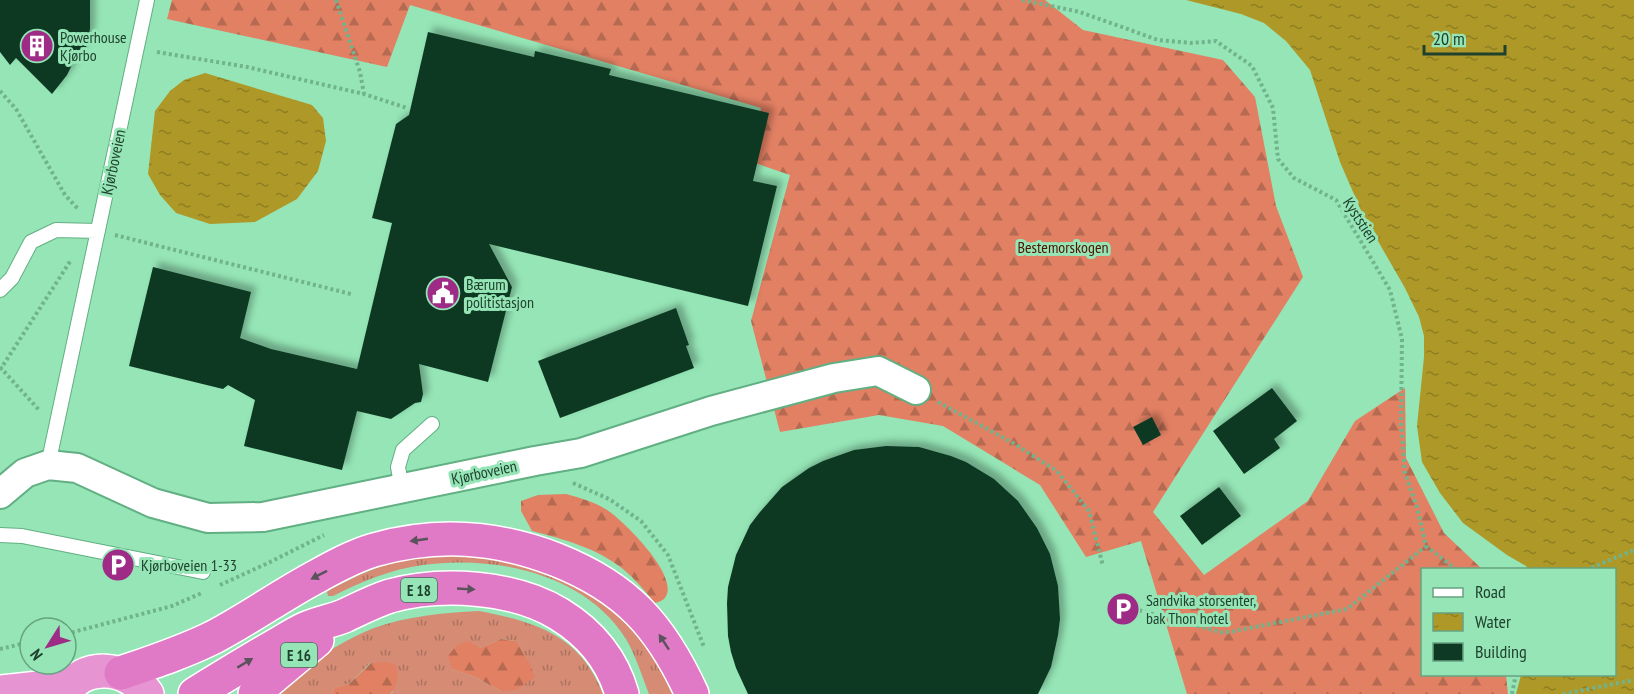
<svg xmlns="http://www.w3.org/2000/svg" width="1634" height="694" viewBox="0 0 1634 694" font-family="'PT Sans Narrow',sans-serif">
<style>
.grass{fill:url(#grass-tufts);fill-rule:evenodd}
.forest{fill:url(#forest-firs)}
.water{fill:url(#water-ripples)}
.building{fill:#0e3924;filter:url(#shadow)}
.lines{fill:none;stroke-linecap:round;stroke-linejoin:round}
.service-casing{stroke:#61af82;stroke-width:16}
.minor-casing{stroke:#61af82;stroke-width:32}
.trunk-casing{stroke:#fff;stroke-width:36}
.motorway-casing{stroke:#fff;stroke-width:36}
.path{stroke:#71b38d;stroke-width:4;stroke-dasharray:3 3;stroke-linecap:butt}
.service{stroke:#fff;stroke-width:14}
.minor{stroke:#fff;stroke-width:28}
.trunk{stroke:#e694d2;stroke-width:33}
.motorway{stroke:#e079c6;stroke-width:33}
.oneway{fill:#5a525c}
.labels{text-anchor:middle;dominant-baseline:central;stroke-width:6;stroke-linejoin:round;paint-order:stroke}
.shield{fill:#95e5b6;stroke:#437257;stroke-width:1.5}
.shield-label{font-size:15px;font-weight:bold;fill:#20412e}
.poi-label{font-size:16px;fill:#20412e;stroke:#95e5b6;text-anchor:start}
.street-label{font-size:16px;fill:#20412e;stroke:#95e5b6}
.park-label{font-size:16px;fill:#501301;stroke:#95e5b6}
</style>
<defs>
<pattern id="grass-tufts" width="24" height="20" patternUnits="userSpaceOnUse" patternTransform="scale(1.5)"><rect width="24" height="20" fill="#d58b74"/><path d="M3 7l-1-3M5 7V3M7 7l1-3M15 17l-1-3M17 17v-4M19 17l1-3" fill="none" stroke="#ac7360"/></pattern>
<pattern id="forest-firs" width="22" height="20" patternUnits="userSpaceOnUse" patternTransform="scale(1.5)"><rect width="22" height="20" fill="#e28063"/><path d="M5 1l3.5 6h-7zM16 11l3.5 6h-7z" fill="#b76a52"/></pattern>
<pattern id="water-ripples" width="26" height="14" patternUnits="userSpaceOnUse" patternTransform="scale(1.5)"><rect width="26" height="14" fill="#ae9827"/><path d="M2 4q2-2 4 0t4 0M15 11q2-2 4 0t4 0" fill="none" stroke="#8d7e22"/></pattern>
<filter id="shadow"><feDropShadow dx="5.5" dy="-5.5" stdDeviation="3" flood-color="#0004"/></filter>
</defs>
<rect width="100%" height="100%" fill="#95e5b6"/>
<!-- grass -->
<path class="grass" d="M458,552L541,566L604,598L644,639L676,694H649C642,676 636,656 626,639C585,573 494,555 423,565C391,569 361,582 333,596H328L327,592L331,589L359,575L394,561Z
M479,611C536,622 580,635 603,694H390L393,692L370,663L349,684L334,687L332,694H274C282,687 289,678 297,672C319,656 349,638 374,628C407,616 443,613 479,611ZM501,639L517,641L528,660L501,691L475,677L452,669L480,648Z"/>
<!-- forest -->
<path class="forest" d="M172,0H1045L1083,30L1223,60L1255,97L1276,206L1303,277L1153,512L1204,575L1308,501L1355,421L1405,388L1406,458L1444,533L1482,569L1422,570V674L1506,675L1508,694H1187L1141,541L1086,557L1040,485L943,426L879,415L780,432L751,321L790,175L749,161L761,108L410,5L387,67L167,19Z
M566,494C581,498 598,503 610,512C625,523 683,579 664,599C662,601 658,602 655,603C645,591 635,579 623,569C597,548 563,539 532,531L521,511V501L538,495Z
M501,639L517,641L528,660L535,677L516,690L501,691L475,677L452,669L448,656L457,645L468,641L480,648Z
M387,662L396,665C399,675 398,686 390,694H332L334,687L349,684L371,663Z"/>
<!-- water -->
<path class="water" d="M1186,0H1634V694H1516L1521,675L1614,674V570L1528,569L1526,566L1507,555L1463,523L1440,493L1422,462L1417,426L1424,357V336L1419,317L1405,288L1363,215L1340,162L1310,70L1286,41L1264,23L1241,14Z
M205,73L312,105L323,118L326,141L318,171L297,199L255,222L210,224L176,213L160,195L148,174L155,111L170,91L184,80Z"/>
<!-- building -->
<path class="building" d="M0,0H90V29L86,48L81,47L67,75L52,94L16,58L10,65L0,52Z
M428,32L534,57L535,51L611,69L609,75L769,113L753,181L777,186L748,306L489,244L512,287L488,382L419,364L423,394L421,402L415,403L391,419L357,411L342,470L244,446L255,400L228,385L223,389L129,366L153,267L251,292L240,338L271,349L357,369L392,223L372,218L396,124L409,115Z
M676,308L689,345L686,346L694,368L560,418L538,361Z
M1272,388L1297,421L1274,439L1280,448L1244,474L1213,431Z
M1152,417L1161,435L1143,445L1133,427Z
M886,446L919,447L951,456L966,462L994,479L1018,501L1037,528L1050,554L1058,586L1060,619L1058,635L1051,667L1038,694H748L736,668L731,652L728,636L727,603L728,587L736,555L750,525L760,512L782,487L809,468L823,461L854,450Z
M1219,487L1241,516L1202,545L1180,516Z"/>
<g class="lines">
<defs>
<path id="service" d="M0,290L12,278L31,242L56,230L98,231
M48,465L147,0
M402,489L398,467L403,450L432,424
M0,535L22,536L203,572"/>
<path id="minor" d="M0,494L25,473L48,465L77,468L153,503L208,518L263,517L535,461L581,453L711,411L834,378L878,371L916,390"/>
<path id="trunk" d="M0,692L48,687L74,681
M64,694C82,662 128,665 147,694"/>
<path id="motorway" d="M121,673C153,662 184,652 214,637C248,619 279,597 312,579C332,568 353,556 374,550C437,532 496,536 557,560C627,588 661,626 692,694
M195,694C221,678 247,662 273,647C284,641 294,634 305,629C318,623 331,621 344,616C359,609 374,601 390,596C441,582 513,586 559,614C590,633 612,659 622,694
M255,694L267,682L317,640"/>
</defs>
<!-- service casing -->
<use href="#service" class="service-casing"/>
<!-- minor casing -->
<use href="#minor" class="minor-casing"/>
<!-- trunk casing -->
<use href="#trunk" class="trunk-casing"/>
<!-- motorway casing -->
<use href="#motorway" class="motorway-casing"/>
<!-- path -->
<path class="path" d="M336,0L360,72L364,94
M1022,0L1080,12L1158,40L1191,43L1216,41L1252,66L1273,108L1278,159L1294,178L1336,200L1390,290L1402,339L1401,423L1405,473L1417,507L1426,546L1457,570
M157,52L247,67L364,94L407,108
M0,91L16,109L65,195L79,210
M115,235L351,294
M0,367L39,410
M0,370L71,260
M938,402L1013,443L1057,471L1089,511L1103,566
M573,483L609,499L641,521L668,555L704,647
M1586,570L1634,550
M220,585L268,563L324,535
M1116,604L1224,633L1347,609L1426,546
M66,634L172,606L202,593
M0,649L30,642
M1512,694L1516,674
M1563,694L1634,680"/>
<!-- service -->
<use href="#service" class="service"/>
<!-- minor -->
<use href="#minor" class="minor"/>
<!-- trunk -->
<use href="#trunk" class="trunk"/>
<!-- motorway -->
<use href="#motorway" class="motorway"/>
</g>
<!-- one-way arrows -->
<defs><path id="oneway-solid" d="M-6-.8H1V-3.2L6.5 0L1 3.2V.8H-6Z" transform="scale(1.5)"/></defs>
<g class="oneway">
<use href="#oneway-solid" transform="translate(419 540) rotate(172)"/>
<use href="#oneway-solid" transform="translate(319 575) rotate(153)"/>
<use href="#oneway-solid" transform="translate(466 589) rotate(3)"/>
<use href="#oneway-solid" transform="translate(664 642) rotate(-123)"/>
<use href="#oneway-solid" transform="translate(245 663) rotate(-31)"/>
</g>
<!-- icons -->
<defs>
<symbol id="building-disc" viewBox="-11 -11 22 22"><circle r="9.5" fill="#9e2b86" stroke="#95e5b6"/><path d="M-4-6H4V6H1V3H-1V6H-4ZM-2.5-4.3h1.7v1.8h-1.7ZM.8-4.3h1.7v1.8H.8ZM-2.5-1h1.7V.8h-1.7ZM.8-1h1.7V.8H.8Z" fill="#fff"/></symbol>
<symbol id="civic-disc" viewBox="-11 -11 22 22"><circle r="9.5" fill="#9e2b86" stroke="#95e5b6"/><path d="M-.6-6.5H3V-4.5H.6V-3L4-1V1h2V6H-6V1h2V-1L-.6-3ZM-1.2 2.5V6h2.4V2.5Z" fill="#fff"/></symbol>
<symbol id="parking-disc" viewBox="-11 -11 22 22"><circle r="9.5" fill="#9e2b86" stroke="#95e5b6"/><path d="M-3.5-5.5H1a3.5 3.5 0 0 1 0 7H-1V5.5H-3.5ZM-1-3.4V-.6H.8a1.4 1.4 0 0 0 0-2.8Z" fill="#fff"/></symbol>
</defs>
<g fill-rule="evenodd">
<use href="#building-disc" x="18" y="27" width="38" height="38"/>
<use href="#civic-disc" x="424" y="274" width="38" height="38"/>
<use href="#parking-disc" x="99" y="546" width="38" height="38"/>
<use href="#parking-disc" x="1104" y="590" width="38" height="38"/>
</g>
<g class="labels">
<!-- shield labels -->
<g class="shield">
<rect x="401" y="578" width="36" height="24" rx="4.5"/>
<rect x="281" y="643" width="36" height="24" rx="4.5"/>
</g>
<g class="shield-label">
<text x="419" y="590">E 18</text>
<text x="299" y="655">E 16</text>
</g>
<!-- poi labels -->
<g class="poi-label">
<text x="60" y="37">Powerhouse<tspan x="60" dy="18">Kjørbo</tspan></text>
<text x="466" y="284">Bærum<tspan x="466" dy="18">politistasjon</tspan></text>
<text x="141" y="565">Kjørboveien 1-33</text>
<text x="1146" y="600">Sandvika storsenter,<tspan x="1146" dy="18">bak Thon hotel</tspan></text>
</g>
<!-- street labels -->
<g class="street-label">
<text transform="translate(113 162) rotate(-78)">Kjørboveien</text>
<text transform="translate(1361 220) rotate(57)">Kyststien</text>
<text transform="translate(484 472) rotate(-12)">Kjørboveien</text>
</g>
<!-- park labels -->
<g class="park-label">
<text x="1063" y="247">Bestemorskogen</text>
</g>
</g>
<!-- legend -->
<rect x="1421" y="568" width="195" height="108" fill="#95e5b6" stroke="#66a380" stroke-width="1.5"/>
<rect x="1433" y="588" width="30" height="9" fill="#ffffff" stroke="#66a380" stroke-width="1.5"/>
<text x="1475" y="598" font-size="18" fill="#20412e">Road</text>
<rect x="1433" y="613" width="30" height="18" fill="url(#water-ripples)" stroke="#66a380" stroke-width="1.5"/>
<text x="1475" y="628" font-size="18" fill="#20412e">Water</text>
<rect x="1433" y="643" width="30" height="18" fill="#0e3924" stroke="#66a380" stroke-width="1.5"/>
<text x="1475" y="658" font-size="18" fill="#20412e">Building</text>
<!-- north arrow -->
<g transform="translate(48 646) rotate(233)"><circle r="28" fill="#95e5b6" stroke="#66a380" stroke-width="1.5"/>
<path d="M0-4.5L10 22L0 15L-10 22Z" fill="#9e2b86"/>
<text y="-9" font-size="16" font-weight="bold" text-anchor="middle" fill="#20412e">N</text>
</g>
<!-- scale -->
<path d="M1424 45v9h81v-9" fill="none" stroke="#20412e" stroke-width="3"/>
<text x="1433" y="45" font-size="18" fill="#20412e" stroke="#95e5b6" stroke-width="4.5" paint-order="stroke">20 m</text>
</svg>
